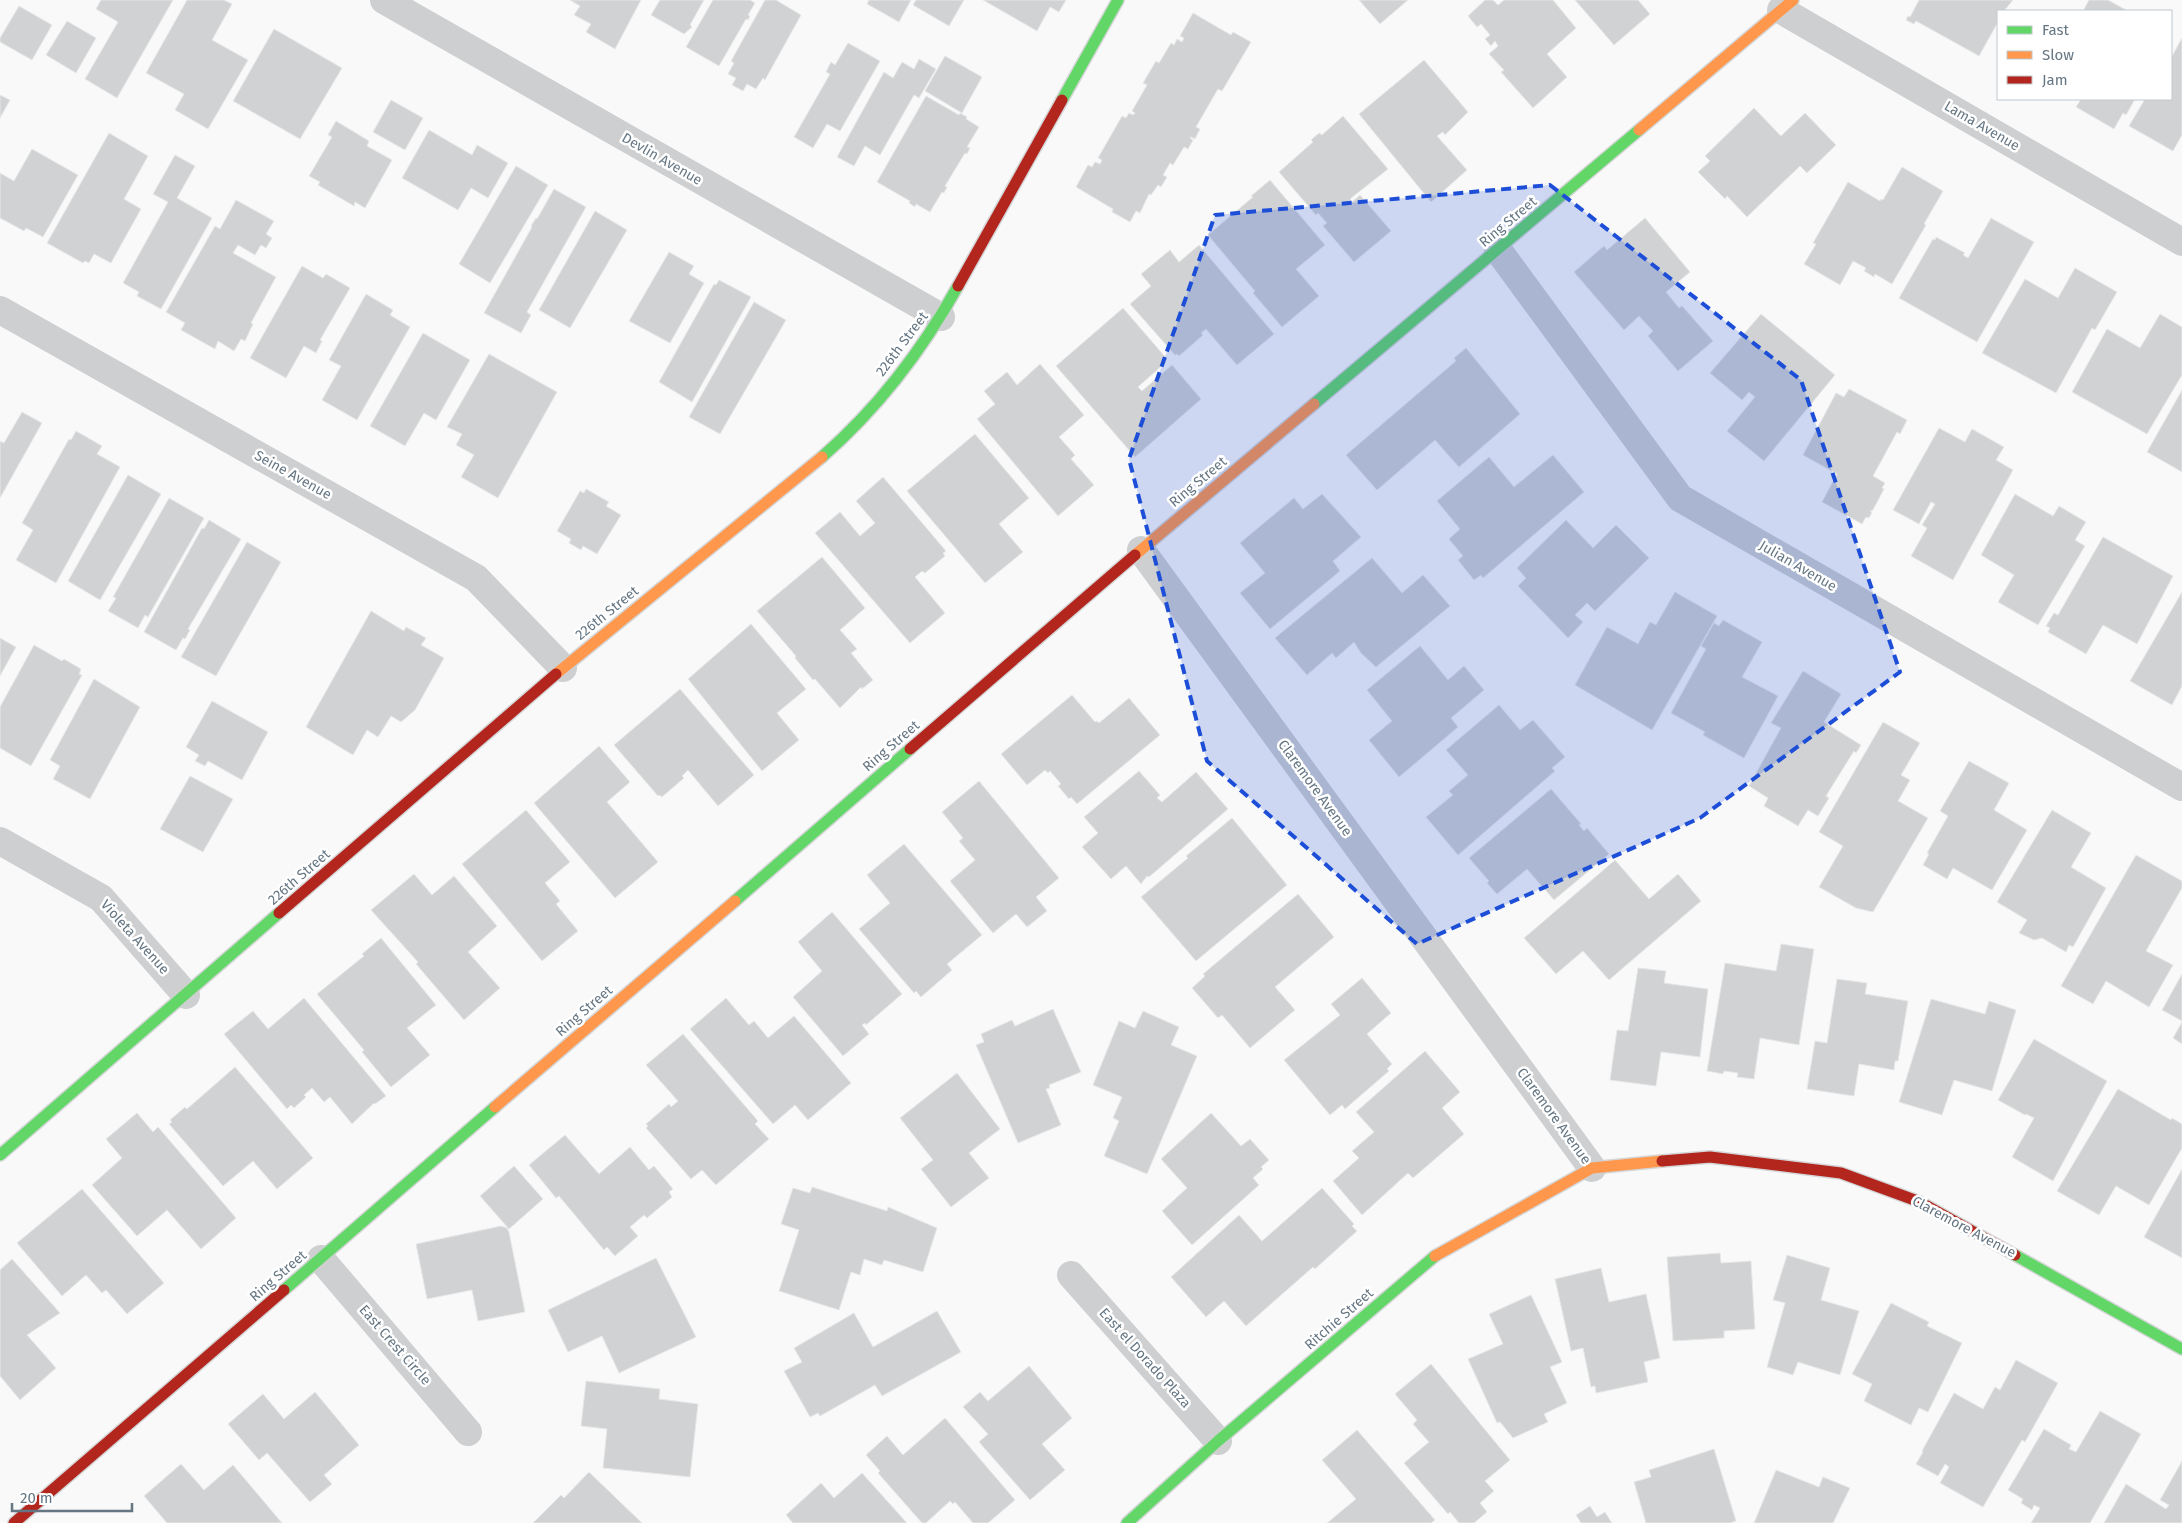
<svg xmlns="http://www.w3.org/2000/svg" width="2182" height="1523" viewBox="0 0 2182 1523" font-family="'Fira Sans',sans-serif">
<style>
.building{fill:#d0d2d3;stroke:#e8e8e8}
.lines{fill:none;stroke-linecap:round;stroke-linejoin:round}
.fast-casing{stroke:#d5d6d7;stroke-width:14}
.slow-casing{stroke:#d5d6d7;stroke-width:14}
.jam-casing{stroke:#d5d6d7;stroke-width:14}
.street{stroke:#cecfd0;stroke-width:28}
.fast{stroke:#63d668;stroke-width:11}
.slow{stroke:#ff974d;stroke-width:11}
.jam{stroke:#b3261e;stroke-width:11}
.marked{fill:#1d4ed8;fill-opacity:0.2;stroke:#1d4ed8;stroke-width:4;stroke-dasharray:10 6;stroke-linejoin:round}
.labels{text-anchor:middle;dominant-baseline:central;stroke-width:5;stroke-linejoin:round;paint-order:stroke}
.street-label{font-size:14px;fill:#657683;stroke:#fff}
</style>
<rect width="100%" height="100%" fill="#f9f9f9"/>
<!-- building -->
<path class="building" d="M101,0H173L117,98L85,79L118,22L96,9Z
M187,0H224L232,4L212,40L248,60L208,129L175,110L184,94L146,73Z
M570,0H641L615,49L586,32L591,24L574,15L580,6Z
M660,0H704L690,25L692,27L684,34L651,15Z
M713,0H750L755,3L748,15L750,16L748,20L746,19L719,66L686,47Z
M765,0H776L801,15L765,80L763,78L756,89L747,84L743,91L732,85L736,78L728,74L734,63L731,61Z
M869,0H911L899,22L867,4Z
M916,0H964L949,26L913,5Z
M983,0H1066L1059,12L1050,7L1037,31Z
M1359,0H1408L1380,24Z
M1485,0H1493L1498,5L1504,0H1553L1576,28L1547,54L1567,77L1533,108L1501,72L1504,70L1489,54L1498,46L1495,41L1491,46L1485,39L1490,35L1481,24L1477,27L1468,16Z
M1575,0H1638L1650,14L1614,45Z
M1919,0H2013L2004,11H1998V22L1979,56L1916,21L1914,24L1906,20L1908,16L1910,17Z
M2089,0H2108L2128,11H2083Z
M19,6L52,25L32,60L0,42V38Z
M1193,13L1231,35L1233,32L1251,42L1222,91L1218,89L1196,127L1200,129L1195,139L1191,137L1190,138L1193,140L1188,149L1184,147L1173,165L1170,163L1163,175L1167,177L1161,187L1158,185L1151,195L1149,194L1140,213L1136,211L1130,222L1112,212L1113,209L1076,187L1088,165L1092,167L1095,162L1100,164L1102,160L1098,158L1122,116L1126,118L1129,113L1133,115L1135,113L1132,111L1147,85L1143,83L1156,61L1159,63L1171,43L1174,45L1177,39L1182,42L1184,38L1180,36Z
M67,21L96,38L76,73L46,55Z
M274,29L342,68L300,139L233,101Z
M2182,38V135L2173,151L2129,126L2145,99H2171V58Z
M848,43L880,61L840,131L827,124L813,148L794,137L830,74L826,72L831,62L835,65Z
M945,56L982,77L962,113L925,91Z
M919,59L936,69L919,98L914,95L880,155L865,146L854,166L837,157L884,72L893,78L902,62L914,69Z
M1424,60L1468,112L1445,135L1443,132L1437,136L1467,170L1431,202L1359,114Z
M0,95L10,100L0,118Z
M926,96L959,115L960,113L967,117L966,119L979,127L967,147L970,148L967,154L965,153L945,186L947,187L944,193L942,192L930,212L916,204L915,207L909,203L910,201L877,182Z
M2081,99H2135L2126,115L2123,113L2114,129L2076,107Z
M391,100L423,118L405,150L373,132Z
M1754,108L1781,136L1805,113L1836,145L1807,173L1800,166L1747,217L1727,196L1725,199L1698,172L1710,161L1705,156Z
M1343,116L1388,169L1350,199L1352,202L1360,195L1391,231L1354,262L1323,226L1327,223L1318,213L1316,215L1279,172L1313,142L1311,140L1319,133L1322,135Z
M336,121L369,141L367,146L392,160L365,208L355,202L354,206L318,185L320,182L309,176L332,137L328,135Z
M429,130L472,155L477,145L508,163L488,198L471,188L458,210L402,178Z
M109,133L148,156L124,199L141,209L111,263L94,254L89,263L85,261L83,263L47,243Z
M32,149L78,175L43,237L26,228L24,231L0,218V173L14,181Z
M175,155L195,166L177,198L212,218L161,309L137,296L139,292L123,283L168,202L153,194Z
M516,166L548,185L490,283L459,264Z
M1902,167L1943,191L1924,224L1926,225L1892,284L1875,274L1874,277L1864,271L1866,268L1853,261L1840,285L1804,264L1816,244L1813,243L1848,182L1880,201L1881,199L1883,200Z
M1270,180L1325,245L1296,269L1319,296L1282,327L1253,293L1255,291L1208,235L1253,197L1251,196Z
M554,189L586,207L527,312L531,315L521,333L484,313L532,227L531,226L536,218L537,219Z
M236,200L274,221L266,234L272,238L266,248L261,245L255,255L238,245L233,253L276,277L251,323L253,324L245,341L241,339L234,351L218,341L215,349L181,330L185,323L166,312L215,226L220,229Z
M595,211L627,230L570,328L539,310Z
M1645,218L1690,272L1666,292L1679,308L1682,306L1713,341L1678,371L1648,336L1653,331L1639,316L1624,330L1574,272L1604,246L1607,250Z
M1991,218L2034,242L1977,342L1899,298L1933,239L1935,240L1936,237L1965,253L1963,255L1968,258Z
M1199,245L1274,334L1237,365L1206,329L1201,333L1203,335L1179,356L1177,354L1175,355L1130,304L1151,286L1141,274L1170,250L1179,262Z
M669,252L694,266L689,274L704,283L670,343L629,321Z
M302,266L323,278L326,274L350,288L320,340L322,341L316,353L304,346L286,378L250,358Z
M2075,268L2117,292L2095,330L2092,328L2056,393L1982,353L2025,279L2058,298Z
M719,280L751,297L692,402L659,382L714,284L716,285Z
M366,294L393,310L390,315L410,327L357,420L322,400L341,366L329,360Z
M754,302L786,320L720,434L689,417Z
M1123,308L1167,359L1165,361L1166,362L1138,387L1142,391L1172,365L1201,399L1135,457L1056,366Z
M1761,314L1835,375L1764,461L1727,431L1755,397L1749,392L1742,400L1710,373Z
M2160,314L2182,327V375L2147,434L2072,392L2107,329L2140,348Z
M423,333L470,360L436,420L424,413L405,446L370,426Z
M1466,348L1520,414L1459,467L1435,440L1377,490L1346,455L1456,361L1454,358Z
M489,354L557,392L498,498L461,477L474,455L456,445L462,434L447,427Z
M1040,364L1084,415L1059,437L1075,455L1071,459L1094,485L1058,516L977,419L995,404L984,391L1007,372L1017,385Z
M1849,389L1907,420L1900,434L1897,432L1873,476L1885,483L1882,488L1884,489L1873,510L1870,511L1872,512L1869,518L1866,517L1862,524L1822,502L1837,474L1803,455L1836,393L1844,397Z
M2182,390V472L2147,452Z
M22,412L42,423L0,498V441L4,443Z
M1939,428L1965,442L1972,429L2004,447L1996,460L2013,470L1953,580L1911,556L1927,528L1922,525L1935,504L1931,502L1919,524L1893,510Z
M76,431L102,446L97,454L120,467L56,583L16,560L33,530L22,523L69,439L71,440Z
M975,434L1029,498L999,524L1023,552L985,583L907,491Z
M1553,455L1584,492L1483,578L1481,575L1474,580L1458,560L1463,556L1449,539L1460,529L1437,501L1489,457L1514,487Z
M128,475L161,494L100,600L68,581Z
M883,477L946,551L943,553L945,556L925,573L922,571L915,577L945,613L910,643L815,533L840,512L860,536L875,523L856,501Z
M586,489L609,502L606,506L621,515L597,554L583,546L581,550L569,543L571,539L557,531L580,491L584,493Z
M1322,494L1361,537L1333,561L1340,571L1270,629L1240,593L1265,573L1240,543L1294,498L1303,509Z
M2015,494L2053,516L2059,506L2086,522L2075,540L2085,546L2038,625L1998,602L2014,575L1981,555Z
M169,498L204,518L148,617L145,615L138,628L108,611L116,598L113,597Z
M209,520L241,539L188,629L190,630L185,639L183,638L176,650L144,632L202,528L204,529Z
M1566,520L1593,548L1616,525L1649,558L1595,611L1587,603L1575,615L1583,622L1568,638L1518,586L1526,578L1517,568Z
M2103,537L2173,576L2137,644L2103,625L2086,654L2048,632L2050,628L2046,626L2054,613L2058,615Z
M247,542L281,562L216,676L181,657Z
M822,557L865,608L840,630L857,649L851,653L873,680L862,689L861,687L840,708L815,679L813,680L795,658L796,656L757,611Z
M1372,558L1402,593L1423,575L1450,606L1376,667L1361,653L1354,642L1336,658L1332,653L1307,675L1275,638Z
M1675,592L1717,616L1652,730L1575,685L1607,627L1638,644L1650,622L1656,625Z
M2182,592V686L2172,705L2130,681Z
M371,611L404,631L406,627L426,638L421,645L444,658L415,710L401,722L391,716L378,737L367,730L353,755L306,727Z
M1723,620L1762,642L1742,677L1778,696L1744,758L1703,735L1705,732L1671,713L1706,649L1701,646L1714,623L1719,626Z
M751,624L806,689L777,713L799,740L762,771L688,679Z
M0,638L16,647L0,676Z
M34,645L62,661L64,659L81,669L79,674L82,675L31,766L0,748V707Z
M1420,646L1448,680L1464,666L1484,690L1451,718L1458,727L1399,777L1369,740L1392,721L1367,690Z
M1803,671L1841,694L1824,722L1861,745L1856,753L1854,751L1826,796L1829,798L1818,816L1808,810L1798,826L1764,806L1768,798L1749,786L1781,728L1771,723Z
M94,679L140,707L90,799L53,779L60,766L50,760Z
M680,689L754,775L718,806L688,770L682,776L684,778L662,797L659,795L658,796L614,745Z
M1072,695L1095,722L1097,721L1099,723L1129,698L1160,735L1077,804L1071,797L1069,799L1058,786L1061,784L1050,771L1048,773L1045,770L1027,785L1001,754Z
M212,701L268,732L242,780L208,761L205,766L195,761L199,755L186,747Z
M1499,705L1520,730L1533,720L1565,757L1552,768L1555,771L1458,855L1426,817L1453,795L1449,791L1468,775L1446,750Z
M1883,722L1920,743L1901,775L1910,780L1898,801L1928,818L1873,912L1856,908L1819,887L1843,846L1819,832Z
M599,746L630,782L607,802L658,862L615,898L534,803Z
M1969,761L2009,783L1994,810L2027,830L1992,890L1953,868L1947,879L1923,865L1929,854L1927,853L1948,816L1940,811Z
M1139,771L1160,795L1157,798L1162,802L1196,772L1228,809L1149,877L1147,876L1141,884L1126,866L1111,879L1082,847L1098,833L1084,817Z
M190,776L233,799L203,852L160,829Z
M979,781L1059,878L1036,897L1047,911L1027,927L1016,914L993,933L950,881L975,860L959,841L963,838L942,812Z
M1551,789L1581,824L1579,825L1584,831L1587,828L1609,854L1554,900L1527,869L1497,894L1487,883L1489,881L1469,858Z
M526,810L570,862L545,883L560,901L556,904L578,931L542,961L462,864Z
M2052,810L2091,833L2071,867L2106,888L2073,947L2069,945L2066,952L2042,938L2034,940L2019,933L2027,920L1997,902Z
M1232,818L1287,885L1196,961L1141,897L1188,858L1186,856Z
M904,844L982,935L947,964L952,970L921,997L916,991L914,993L859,929L890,903L867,875Z
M2136,855L2182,881V888L2146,951L2173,965L2149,1007L2106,981L2093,1004L2061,986Z
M1615,860L1649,899L1678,874L1701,901L1609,980L1583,951L1556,974L1524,938Z
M414,874L432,895L454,876L497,926L468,952L500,988L464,1020L416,964L418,962L371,910Z
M1298,894L1334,937L1275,987L1295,1010L1250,1048L1222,1015L1218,1018L1192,988L1205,976L1203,974Z
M832,912L902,994L866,1025L865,1023L862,1025L869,1034L843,1056L793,997L822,971L798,942Z
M381,938L436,1005L407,1028L430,1055L391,1087L362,1052L364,1050L317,994L364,956L362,954Z
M1781,944L1814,949L1799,1045L1760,1038L1754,1079L1737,1077L1738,1073L1724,1071L1723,1074L1707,1071L1725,963L1776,971Z
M1638,968L1666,971L1664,983L1708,989L1700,1057L1661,1052L1656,1086L1610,1080L1617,1030L1628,1031Z
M2182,974V1021L2162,1010Z
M1362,978L1391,1013L1367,1034L1392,1064L1387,1069L1389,1071L1345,1109L1342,1105L1330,1115L1284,1060L1340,1015L1331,1004Z
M1837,979L1867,983L1865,994L1908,1001L1898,1061H1895L1894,1070L1859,1064L1854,1096L1807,1089L1815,1041L1827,1043Z
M304,998L386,1096L375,1104L374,1103L352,1124L330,1097L324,1102L312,1088L304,1095L306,1097L294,1108L291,1105L287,1109L224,1034L253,1011L268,1029Z
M726,998L749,1025L754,1021L768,1038L794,1016L851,1083L808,1120L795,1105L773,1124L690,1029Z
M1931,999L1985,1014L1989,1001L2016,1010L1992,1091L1954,1080L1942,1115L1899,1102Z
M1053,1009L1081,1072L1049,1085L1050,1088L1046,1089L1061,1125L1018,1143L976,1045L984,1042L981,1034L1012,1020L1015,1026Z
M1143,1011L1179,1027L1171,1045L1197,1056L1147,1174L1104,1156L1119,1121L1113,1118L1122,1097L1093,1085L1119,1021L1135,1028Z
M2182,1022V1044L2173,1038Z
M683,1034L758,1121L755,1124L769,1139L716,1185L702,1170L691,1179L646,1128L648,1126L646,1124L669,1104L671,1107L678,1101L646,1065Z
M2034,1039L2107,1081L2053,1181L2012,1157L2034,1118L2026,1114L2025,1115L1998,1100Z
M1425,1051L1460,1092L1442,1108L1464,1134L1413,1178L1408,1173L1362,1215L1333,1181L1359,1158L1352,1151L1374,1132L1356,1112Z
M235,1067L313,1158L277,1189L253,1161L223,1186L169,1124L172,1122L170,1120L185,1107L187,1109Z
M957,1073L1000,1129L969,1153L989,1178L951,1207L921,1169L933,1160L900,1118Z
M2118,1089L2171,1120L2172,1118L2182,1124V1148L2149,1205L2116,1186L2099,1215L2057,1191Z
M137,1113L153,1132L158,1127L236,1218L201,1249L167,1210L137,1236L92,1185L122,1158L106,1139Z
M1211,1113L1241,1146L1250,1139L1269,1160L1261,1167L1263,1169L1253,1178L1259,1185L1192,1245L1162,1211L1187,1188L1161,1159Z
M565,1135L599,1174L630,1147L649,1170L654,1166L673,1189L669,1192L672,1197L647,1218L644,1215L630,1227L638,1236L615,1256L607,1247L604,1250L559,1196L556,1198L529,1165Z
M514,1166L543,1199L509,1229L480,1196Z
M2182,1169V1258L2144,1237Z
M812,1187L887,1211L888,1207L937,1228L923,1272L884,1260L882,1265L864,1259L860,1275L851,1272L839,1310L779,1291L799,1230L781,1224L793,1188L810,1193Z
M1322,1188L1354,1224L1352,1226L1357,1231L1315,1269L1313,1267L1246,1326L1224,1301L1206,1317L1171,1277L1239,1215L1262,1241Z
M82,1189L164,1283L127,1314L106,1290L102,1293L86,1275L62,1296L17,1243Z
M501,1226L507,1228L509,1232L525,1312L478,1321L472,1290L427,1299L416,1244Z
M1720,1253L1721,1263L1751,1261L1755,1329L1724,1331V1338L1673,1341L1667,1257Z
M1787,1255L1830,1268L1821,1300L1859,1311L1840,1375L1798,1362L1793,1375L1767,1367L1785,1303L1773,1300Z
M656,1258L696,1337L619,1373L602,1336L568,1352L548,1310Z
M12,1259L60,1313L27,1335L56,1368L20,1400L0,1376V1270Z
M1601,1268L1609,1302L1646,1294L1660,1358L1644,1362L1648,1382L1596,1393L1595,1386L1591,1387L1583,1348L1571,1351L1555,1279Z
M1531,1295L1562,1362L1550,1367L1567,1403L1544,1414L1548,1422L1513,1438L1500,1422L1497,1423L1468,1359L1503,1344L1489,1314Z
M1891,1303L1929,1322L1927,1326L1962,1343L1928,1412L1919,1408L1911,1425L1864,1401L1872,1384L1852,1374Z
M937,1311L961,1352L882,1396L875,1385L820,1416L818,1413L810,1417L784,1371L802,1362L794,1348L854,1313L873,1347Z
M2016,1360L2058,1383L2025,1442L2022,1440L1983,1507L1940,1483L1949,1467L1945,1464L1938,1476L1916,1464L1923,1452L1922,1451L1954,1393L1983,1409L1995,1387L2000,1390Z
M1431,1364L1510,1460L1485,1481L1494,1491L1480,1503L1487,1512L1474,1523H1459L1450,1512L1448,1514L1404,1463L1429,1442L1413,1424L1417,1420L1395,1394Z
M1029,1366L1072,1418L1042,1444L1065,1470L1030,1500L979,1442L988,1434L963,1407L980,1392L988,1401Z
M586,1381L660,1389L659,1399L698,1404L690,1477L603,1468L607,1429L581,1426Z
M315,1392L359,1445L324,1475L332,1484L310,1502L267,1453L259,1460L228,1424L263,1394L284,1419Z
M2100,1411L2141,1434L2090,1523H2031L2040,1508L2034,1505L2032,1510L2021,1503L2023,1499L2008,1490L2044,1429L2071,1445L2069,1449L2076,1452Z
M945,1418L1015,1500L988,1523H973L955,1502L953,1504L950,1501L926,1523H922L878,1473L880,1471L866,1455L887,1436L903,1455Z
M1357,1430L1435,1520L1431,1523H1327L1356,1499L1322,1460Z
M1714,1449L1736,1521L1730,1523H1646L1634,1482L1651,1477L1649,1470Z
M2182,1461V1523H2104L2126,1484L2166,1509L2169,1505L2160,1500Z
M181,1464L204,1490L233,1465L282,1523H167L144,1496Z
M1776,1470L1819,1487L1823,1477L1850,1488L1833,1523H1754Z
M589,1472L642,1523H533L561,1495L564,1498Z
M862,1473L907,1523H793L786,1515L821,1483L834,1498Z
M1590,1506L1597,1517L1605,1512L1612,1523H1581L1576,1515Z"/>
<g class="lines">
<defs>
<path id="fast" d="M1062,100L1118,0
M1314,404L1639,130
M822,457C877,409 923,349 958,286
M735,901L910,749
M0,1155L279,913
M2015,1255L2182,1349
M284,1290L495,1107
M1127,1523L1218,1441L1435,1256"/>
<path id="slow" d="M1639,130L1793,0
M1135,555L1314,404
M556,674L822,457
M495,1107L735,901
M1435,1256L1592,1168L1662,1161"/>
<path id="jam" d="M958,286L1062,100
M910,749L1135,555
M279,913L556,674
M1662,1161L1710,1157L1841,1173L1920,1202L2015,1255
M14,1523L284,1290"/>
</defs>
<!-- fast casing -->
<use href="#fast" class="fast-casing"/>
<!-- slow casing -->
<use href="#slow" class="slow-casing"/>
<!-- jam casing -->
<use href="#jam" class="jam-casing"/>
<!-- street -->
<path class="street" d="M384,0L941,317
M1781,10L2182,242
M1498,250L1680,498L2182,787
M0,310L476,578L563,668
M1141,550L1592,1168
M0,841L101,898L186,995
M321,1259L468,1432
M1071,1275L1218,1441"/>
<!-- fast -->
<use href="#fast" class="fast"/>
<!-- slow -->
<use href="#slow" class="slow"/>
<!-- jam -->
<use href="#jam" class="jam"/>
</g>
<!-- marked area -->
<path class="marked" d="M1550,185L1801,380L1900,672L1700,818L1417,944L1207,761L1129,459L1215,215Z"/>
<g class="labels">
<!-- street labels -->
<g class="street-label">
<text transform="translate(1982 126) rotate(30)">Lama Avenue</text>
<text transform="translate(662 159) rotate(30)">Devlin Avenue</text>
<text transform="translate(1508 222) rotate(-40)">Ring Street</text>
<text transform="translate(902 344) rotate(-53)">226th Street</text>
<text transform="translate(293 475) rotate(29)">Seine Avenue</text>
<text transform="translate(1198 482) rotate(-40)">Ring Street</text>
<text transform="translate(1798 566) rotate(30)">Julian Avenue</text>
<text transform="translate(607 613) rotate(-39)">226th Street</text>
<text transform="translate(891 746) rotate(-41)">Ring Street</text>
<text transform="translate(1315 788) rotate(54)">Claremore Avenue</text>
<text transform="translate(299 877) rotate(-41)">226th Street</text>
<text transform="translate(135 937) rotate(48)">Violeta Avenue</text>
<text transform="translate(584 1011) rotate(-41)">Ring Street</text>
<text transform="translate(1554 1116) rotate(54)">Claremore Avenue</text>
<text transform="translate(1964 1227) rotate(28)">Claremore Avenue</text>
<text transform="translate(278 1276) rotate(-41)">Ring Street</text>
<text transform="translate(1339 1319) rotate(-41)">Ritchie Street</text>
<text transform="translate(395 1345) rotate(49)">East Crest Circle</text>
<text transform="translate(1145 1358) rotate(48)">East el Dorado Plaza</text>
</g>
</g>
<!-- legend -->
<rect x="1997" y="10" width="175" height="90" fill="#ffffff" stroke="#c1c8cd"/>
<rect x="2007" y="26" width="25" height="8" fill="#63d668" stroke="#c1c8cd"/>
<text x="2042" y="35" font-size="15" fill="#657683">Fast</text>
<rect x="2007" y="51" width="25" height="8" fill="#ff974d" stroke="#c1c8cd"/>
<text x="2042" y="60" font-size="15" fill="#657683">Slow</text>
<rect x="2007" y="76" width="25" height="8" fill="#b3261e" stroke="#c1c8cd"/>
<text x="2042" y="85" font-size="15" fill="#657683">Jam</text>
<!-- scale -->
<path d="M12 1503v8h120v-8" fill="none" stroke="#657683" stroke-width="2.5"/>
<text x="20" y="1503" font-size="15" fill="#657683" stroke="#ffffff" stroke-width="4" paint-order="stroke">20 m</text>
</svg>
